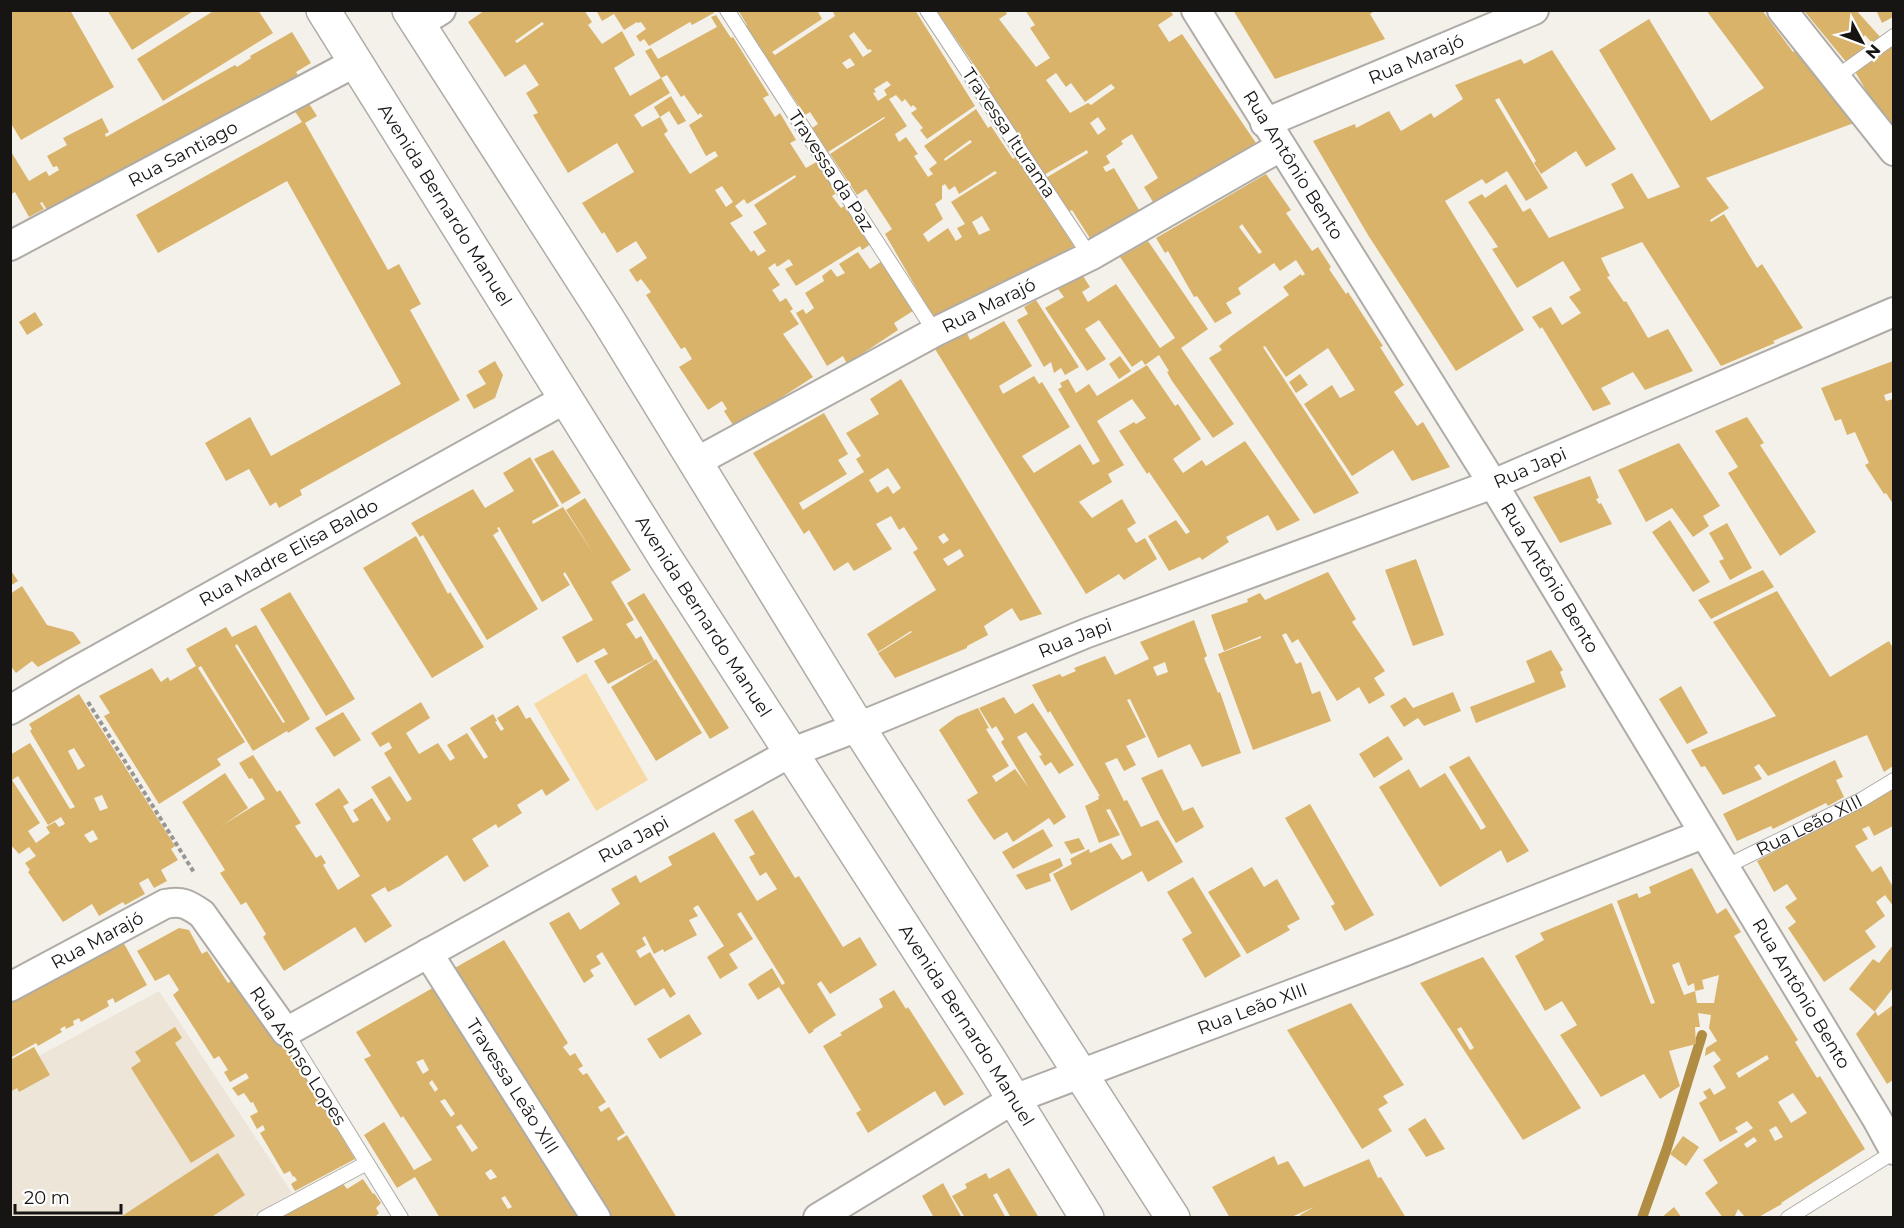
<svg xmlns="http://www.w3.org/2000/svg" width="1904" height="1228" viewBox="0 0 1904 1228" font-family="Montserrat,sans-serif">
<style>
.built{fill:#ece5d8}
.green{fill:#f7daa3}
.lines{fill:none;stroke-linecap:round;stroke-linejoin:round}
.stream{stroke:#b18c43;stroke-width:10}
.building{fill:#d9b36a;fill-rule:evenodd}
.lane-casing{stroke:#afaba6;stroke-width:16}
.street-casing{stroke:#afaba6;stroke-width:32}
.primary-casing{stroke:#afaba6;stroke-width:36}
.path{stroke:#999793;stroke-width:4;stroke-dasharray:4.5 3;stroke-linecap:butt}
.lane{stroke:#fff;stroke-width:14}
.street{stroke:#fff;stroke-width:28}
.primary{stroke:#fff;stroke-width:33}
.labels{text-anchor:middle;dominant-baseline:central;stroke-width:4.5;stroke-linejoin:round;paint-order:stroke}
.street-label{font-size:18px;fill:#161513;stroke:#fff}
</style>
<rect width="100%" height="100%" fill="#f4f1eb"/>
<!-- built -->
<path class="built" d="M159,991L292,1193L251,1217L11,1218V1071Z"/>
<!-- green -->
<path class="green" d="M586,673L648,780L596,811L534,704Z"/>
<g class="lines">
<!-- stream -->
<path class="stream" d="M1642,1218L1667,1148L1702,1035"/>
</g>
<!-- building -->
<path class="building" d="M10,10H70L114,87L21,140L10,122Z
M107,10H195L132,50Z
M215,10H258L273,33L163,101L137,59Z
M485,10H584L592,22L588,25L602,44L622,31L635,55L614,68L630,96L661,78L670,93L634,115L642,127L660,117L668,131L664,134L690,174L718,156L715,151L706,156L689,125L703,116L700,113L698,115L684,95L681,97L667,75L661,78L645,51L651,48L658,59L717,27L711,17L716,15L731,38L733,37L769,95L763,98L775,117L780,113L796,140L790,143L806,168L818,161L838,192L832,196L841,208L846,205L871,244L862,250L860,246L796,286L785,269L793,265L789,259L777,267L775,263L768,268L780,285L772,290L780,302L786,298L793,309L790,311L799,324L783,334L813,377L735,428L724,411L727,409L722,401L708,410L679,367L692,359L685,347L681,349L646,295L651,292L641,279L637,282L629,270L647,258L636,241L617,253L604,232L602,234L582,203L634,172L617,143L568,173L533,115L538,113L526,93L539,85L525,64L505,77L468,22ZM542,22L544,24L517,43L515,41ZM795,175L796,177L754,205L767,224L753,232L766,251L758,256L754,250L751,252L730,223L743,216L735,206L744,199L747,204ZM722,186L733,202L726,207L715,190Z
M596,10H713L714,13L692,25L690,22L649,46L644,39L640,42L636,36L646,29L641,22L638,23L637,22L624,30L614,14L602,21Z
M738,10H817L822,19L772,52L775,55L835,16L832,10H915L975,106L927,139L920,130L923,128L911,113L917,109L913,105L911,107L905,99L902,102L896,95L889,99L907,126L895,134L899,142L906,137L918,154L914,156L928,177L933,174L929,169L937,163L924,146L976,109L988,128L991,126L1013,159L1016,157L1074,246L1005,284L1003,281L933,317L885,234L892,229L866,189L857,195L830,154L885,118L884,117L828,152L812,128L818,124L810,112L805,115L745,26L747,25ZM854,32L868,50L870,49L872,51L863,57L849,36ZM850,58L855,65L847,69L842,63ZM887,81L891,85L884,90L887,95L878,101L873,93L876,92L874,89ZM970,140L972,142L945,161L944,159ZM995,171L997,173L951,202L965,224L957,228L962,237L956,241L948,228L928,242L923,234L943,219L935,204L942,199V186L945,184L949,190L955,186L959,194ZM982,216L990,230L979,235L972,222Z
M936,10H1005L1007,14L999,19L1036,67L1050,58L1030,28L1035,25L1025,10H1170L1173,15L1158,25L1169,42L1182,34L1256,143L1168,194L1171,199L1156,207L1144,187L1158,178L1132,134L1121,141L1123,144L1106,156L1110,163L1103,167L1106,172L1114,168L1142,215L1093,243L1072,210L1066,213L1044,179L1088,153L1087,150L1042,176L984,91L990,88ZM1056,73L1066,87L1071,83L1085,102L1111,84L1115,88L1091,105L1088,103L1070,113L1046,80ZM1098,117L1106,129L1098,135L1090,123Z
M1233,10H1376L1370,14L1385,39L1275,79Z
M1706,10H1762L1793,52L1799,48L1854,123L1706,178L1729,208L1710,220L1711,222L1724,214L1757,268L1762,264L1803,328L1773,341L1775,343L1721,366L1642,242L1601,258L1610,276L1607,277L1624,302L1626,301L1648,338L1668,329L1693,371L1645,390L1633,372L1601,388L1611,404L1593,411L1542,327L1540,329L1532,317L1551,307L1562,325L1581,313L1569,297L1581,290L1563,261L1517,288L1492,249L1498,247L1468,202L1482,194L1485,198L1506,184L1523,212L1530,208L1549,238L1624,208L1611,184L1632,173L1648,199L1680,187L1599,50L1649,19L1711,121L1764,88Z
M1807,10H1856L1882,39L1874,45L1865,35L1861,40L1867,49L1847,63L1805,12Z
M1876,10H1893V17L1882,23Z
M292,32L311,63L296,72L298,75L284,83L285,85L269,94L267,91L253,99L228,113L229,114L49,213L42,202L40,203L44,209L29,217L15,192L10,195V150L29,181L46,171L49,176L59,170L57,166L53,167L47,156L67,145L63,138L102,118L109,132L105,134L106,137L235,65L237,67L251,58L250,56Z
M1893,41V131L1891,133L1854,70Z
M1552,50L1616,149L1586,167L1576,151L1541,174L1534,163L1536,161L1499,98L1495,100L1548,188L1526,201L1507,171L1486,184L1482,179L1445,201L1524,330L1456,371L1368,235L1313,141L1355,124L1356,128L1389,111L1401,131L1431,113L1434,118L1463,99L1455,85L1521,59L1524,64Z
M671,96L686,121L678,125L669,111L660,117L654,107Z
M308,102L317,116L305,123L388,270L399,264L421,304L410,310L460,400L300,490L302,495L279,508L276,502L270,506L249,469L226,481L205,443L250,417L271,456L401,384L287,181L158,253L136,215L302,122L294,110Z
M1266,174L1291,210L1286,213L1312,251L1318,247L1331,267L1329,269L1346,294L1348,292L1383,346L1380,347L1404,385L1394,392L1417,426L1423,422L1450,467L1412,481L1393,450L1352,476L1304,404L1332,385L1340,398L1355,390L1328,348L1286,377L1265,346L1263,347L1359,493L1314,514L1209,358L1222,350L1219,346L1230,337L1289,295L1283,287L1301,274L1302,276L1305,274L1296,260L1280,271L1274,263L1238,288L1241,294L1226,303L1232,313L1215,323L1197,296L1194,297L1168,251L1165,253L1156,238ZM1242,224L1262,252L1259,254L1239,227Z
M1148,241L1208,329L1181,348L1234,424L1213,438L1172,381L1167,372L1169,371L1159,355L1145,365L1142,360L1132,367L1099,320L1085,329L1106,359L1087,371L1045,308L1064,297L1058,289L1083,276L1090,287L1082,292L1088,302L1116,284L1160,348L1175,338L1120,257Z
M858,252L870,269L882,261L916,309L894,323L898,330L847,364L843,356L827,366L796,313L803,309L806,314L814,308L805,293L824,281L822,276L831,269L837,277L845,273L839,264Z
M1036,300L1079,367L1065,375L1061,368L1054,373L1051,362L1044,367L1017,320L1028,314L1024,307Z
M35,312L43,325L27,335L19,322Z
M1004,321L1032,366L999,386L1003,394L1034,376L1039,384L1042,382L1070,427L1022,456L1034,473L1080,444L1093,465L1100,461L1058,389L1062,387L1060,383L1068,379L1076,393L1089,384L1097,396L1147,365L1175,406L1178,404L1201,439L1173,459L1183,473L1202,460L1206,466L1245,441L1300,520L1277,531L1268,515L1226,537L1229,542L1202,560L1200,557L1169,571L1148,536L1176,520L1186,534L1190,532L1149,472L1147,474L1119,431L1134,422L1136,424L1146,418L1132,399L1097,421L1124,465L1108,474L1112,482L1079,502L1092,518L1122,499L1136,523L1127,529L1136,543L1145,538L1157,559L1124,580L1119,574L1086,594L935,349L967,333L970,340Z
M1120,356L1131,371L1119,379L1109,364Z
M495,361L503,375L495,398L474,409L466,395L486,384L478,371Z
M1893,361V392L1884,395L1886,401L1893,399V504L1886,493L1884,494L1865,465L1869,463L1855,432L1847,435L1841,419L1835,421L1821,388Z
M1300,374L1308,385L1296,393L1289,382Z
M901,379L1042,614L1020,621L1012,608L984,626L988,635L967,646V648L895,678L878,653L912,632L911,631L878,652L867,634L936,590L913,552L918,549L904,527L899,530L891,516L876,524L892,549L854,571L848,562L834,571L809,530L804,534L753,453L824,413L848,454L838,460L847,474L799,503L803,510L864,472L856,459L861,456L846,433L879,414L870,399ZM888,468L901,488L893,494L888,486L877,493L869,480ZM944,533L949,540L943,544L938,537ZM960,549L964,556L948,566L943,559Z
M1747,417L1764,443L1760,445L1816,532L1780,556L1728,473L1738,467L1715,431Z
M1679,443L1720,506L1703,516L1709,526L1693,537L1672,508L1646,522L1618,470Z
M553,450L581,493L562,504L534,459Z
M530,457L559,506L532,521L533,524L563,507L595,556L566,510L585,498L631,570L611,582L634,620L626,624L636,639L641,636L654,660L608,684L594,661L608,654L604,648L577,663L562,637L593,620L565,572L563,574L570,585L542,602L499,527L497,528L499,531L493,535L538,609L487,640L423,535L420,537L411,523L473,489L485,508L514,491L503,473Z
M1590,476L1599,498L1596,499L1599,504L1601,503L1612,524L1560,543L1533,497Z
M1670,520L1710,582L1693,592L1652,532Z
M1727,523L1752,568L1730,580L1719,561L1724,559L1709,533Z
M416,536L448,594L450,592L484,647L432,678L363,568Z
M1416,559L1444,635L1413,646L1385,570Z
M10,569L18,581L10,586Z
M1763,570L1774,587L1711,619L1698,600Z
M1328,572L1356,619L1352,622L1385,671L1374,678L1385,695L1369,704L1359,687L1337,701L1298,639L1292,643L1286,633L1282,635L1296,664L1301,662L1312,694L1320,691L1331,721L1253,750L1218,654L1261,638V636L1224,651L1211,615L1248,602L1247,599L1260,593L1265,600Z
M22,586L47,625L73,632L81,643L38,667L32,661L16,673L10,665V594Z
M1777,591L1830,677L1889,641L1893,648V766L1884,772L1867,735L1768,776L1759,764L1754,767L1762,779L1723,795L1705,766L1701,767L1691,750L1776,716L1713,622Z
M290,592L355,699L326,716L260,609Z
M644,593L729,728L710,739L627,603Z
M1194,620L1207,656L1204,658L1218,693L1220,692L1241,753L1202,767L1190,744L1158,758L1130,699L1127,700L1146,737L1126,746L1136,765L1124,771L1117,758L1105,763L1124,801L1127,800L1141,827L1158,820L1183,862L1148,882L1142,871L1071,911L1053,874L1072,864L1070,859L1089,849L1090,853L1111,843L1122,860L1132,855L1110,809L1106,810L1120,835L1099,843L1085,806L1099,799L1098,796H1100L1050,711L1048,713L1032,685L1060,674L1062,677L1076,671L1074,668L1105,656L1115,675L1149,659L1140,642ZM1165,662L1168,672L1157,676L1153,667Z
M256,625L310,719L288,733L287,731L253,751L201,666L198,668L245,742L217,759L221,765L159,804L104,716L110,713L99,696L152,668L161,682L168,677L170,681L196,666L186,649L226,627L232,637ZM237,644L285,722L283,723L235,646Z
M1551,650L1563,670L1560,672L1566,687L1476,723L1470,707L1535,682L1526,661Z
M656,659L702,733L656,761L611,687Z
M1681,686L1708,733L1687,744L1659,699Z
M1453,692L1461,711L1424,726L1418,718L1404,727L1390,706L1405,697L1413,708Z
M79,694L175,846L171,849L178,860L161,870L167,881L154,888L148,878L139,883L145,894L125,905L123,902L99,916L92,904L63,922L28,872L30,870L25,863L36,856L29,847L19,854L10,844V755L30,743L70,809L75,807L30,731L32,729L29,724ZM74,748L85,766L78,770L68,751ZM18,776L48,825L61,817L65,824L59,827L55,822L46,827L50,833L36,843L28,831L40,823L12,780ZM102,795L108,808L100,811L94,798ZM93,830L98,839L90,843L84,835Z
M1004,697L1015,714L1033,703L1074,765L1059,774L1051,762L1045,766L1039,756L1042,755L1026,732L1017,737L1066,817L1054,825L1049,818L1013,842L1007,832L994,840L980,820L967,800L978,793L939,730L956,717L978,708L989,728L986,729L1009,766L992,776L996,782L1015,769L1029,788L1001,742L1004,739L996,726L992,729L979,708Z
M421,702L430,718L406,733L419,754L438,743L450,761L455,758L447,745L467,733L484,759L488,757L470,728L493,714L497,721L495,722L501,731L504,729L497,718L518,705L526,719L530,717L570,780L546,796L542,789L517,805L522,813L498,828L496,824L472,839L489,866L464,882L447,855L400,886L388,892L385,887L371,895L392,926L365,943L355,927L284,971L263,937L266,934L246,902L241,905L220,873L225,870L182,802L225,773L248,808L223,825L265,799L252,778L249,779L239,763L253,755L277,792L280,790L301,823L295,826L316,858L321,855L326,863L323,865L338,890L360,876L315,804L339,788L349,803L343,806L353,823L359,820L353,810L372,798L387,822L391,819L371,787L390,776L407,802L412,799L384,753L392,748L389,742L380,747L371,733Z
M343,712L361,740L334,757L315,728Z
M1388,736L1403,759L1374,778L1359,754Z
M1469,756L1529,851L1507,863L1501,850L1440,887L1379,787L1409,769L1420,788L1445,773L1481,830L1486,827L1449,767Z
M1835,760L1843,777L1836,780L1844,797L1828,806L1826,803L1773,829L1771,826L1737,841L1723,814Z
M1162,769L1183,811L1193,807L1204,827L1176,843L1162,819L1141,778Z
M1893,787V826L1874,836L1869,826L1862,829L1868,839L1855,846L1872,872L1881,866L1893,887V906L1885,895L1876,902L1885,916L1865,931L1876,947L1824,982L1788,928L1796,922L1785,907L1797,899L1787,884L1774,892L1757,861Z
M1310,804L1374,915L1345,931L1331,906L1335,904L1285,818Z
M753,810L795,878L799,876L843,947L860,937L877,965L830,994L821,981L817,984L836,1015L813,1030L814,1031L809,1034L779,987L758,1000L748,984L772,968L782,985L785,983L741,912L737,914L753,939L729,954L738,968L720,979L707,957L724,946L698,905L693,908L698,916L689,920L697,935L664,952L663,949L654,954L645,936L642,938L646,945L636,951L640,958L650,952L676,994L670,998L664,988L635,1006L602,952L596,956L601,964L590,970L594,976L584,983L549,923L569,912L580,930L620,904L611,889L636,875L640,883L672,865L668,857L714,832L757,901L777,889L766,872L760,876L749,857L755,854L734,820Z
M1043,829L1053,846L1013,869L1002,852Z
M1079,838L1085,849L1071,854L1064,842Z
M1060,858L1063,866L1049,874L1051,881L1026,890L1016,875Z
M1252,867L1264,887L1277,879L1300,919L1287,926L1290,930L1247,954L1208,892Z
M1692,868L1717,914L1726,908L1741,932L1734,936L1798,1040L1795,1042L1817,1078L1820,1076L1865,1149L1781,1203L1782,1204L1757,1218H1746L1738,1209L1734,1218H1723L1705,1193L1718,1183L1703,1160L1753,1128L1747,1121L1735,1128L1738,1132L1720,1142L1699,1103L1707,1098L1703,1092L1710,1088L1714,1095L1726,1088L1713,1066L1721,1060L1714,1051L1705,1056L1706,1048L1717,1041L1709,1028L1711,1015L1698,1013L1700,1027H1695L1696,1044L1669,1051L1680,1086L1660,1099L1644,1074L1601,1097L1560,1035L1577,1025L1562,1001L1545,1011L1515,956L1544,940L1540,933L1612,903L1651,1004L1655,1003L1617,901L1637,893L1639,898L1651,893L1649,887ZM1679,962L1688,986L1694,983L1695,991L1704,989L1702,980L1719,975L1714,1003H1697L1695,991L1684,995L1672,965ZM1767,1055L1769,1059L1739,1078L1736,1073ZM1793,1093L1807,1113L1791,1123L1778,1102ZM1776,1126L1783,1137L1775,1141L1769,1130ZM1754,1137L1757,1141L1747,1148L1744,1144Z
M1193,877L1241,956L1205,978L1182,939L1192,933L1167,892Z
M179,928L189,930L202,954L207,951L228,983L233,980L273,1021L355,1159L295,1191L291,1184L297,1180L294,1176L293,1177L290,1171L284,1174L260,1133L265,1130L263,1125L257,1129L250,1116L258,1112L253,1102L251,1103L244,1093L238,1096L232,1088L249,1078L246,1073L230,1082L224,1072L228,1070L219,1056L214,1059L173,995L179,990L169,974L155,981L137,951Z
M122,940L147,985L115,1003L113,998L107,1001L109,1006L81,1022L79,1018L73,1021L74,1025L66,1029L65,1026L60,1029L62,1032L38,1046L36,1043L10,1058V1000Z
M504,940L568,1043L563,1047L570,1056L575,1053L583,1066L578,1069L583,1075L587,1073L606,1102L598,1107L601,1112L609,1107L625,1133L617,1138L618,1141L627,1135L677,1218H599L453,969Z
M1893,945V988L1875,1011L1878,1016L1893,1005V1080L1887,1084L1856,1034L1875,1012L1849,989L1873,959L1879,963Z
M1483,957L1581,1108L1523,1140L1420,983ZM1461,1027L1474,1048L1470,1050L1457,1029Z
M436,986L586,1218H440L415,1177L397,1188L364,1135L384,1122L414,1170L432,1160L403,1116L401,1118L364,1059L371,1056L356,1032ZM423,1059L429,1070L423,1074L416,1062ZM432,1080L438,1089L435,1092L429,1083ZM445,1099L455,1114L451,1117L440,1101ZM461,1124L478,1148L472,1152L456,1127ZM491,1169L497,1177L490,1180L485,1173ZM505,1196L512,1207L508,1209L501,1198Z
M894,990L906,1009L908,1007L964,1094L944,1106L935,1091L868,1133L856,1113L861,1110L823,1046L842,1035L840,1033L883,1007L879,999Z
M1351,1003L1404,1085L1383,1096L1388,1103L1378,1109L1392,1131L1362,1149L1287,1030Z
M689,1014L702,1034L660,1059L647,1039Z
M175,1027L182,1038L175,1043L235,1136L191,1163L131,1068L141,1061L135,1052Z
M34,1047L50,1075L19,1092L17,1088L10,1092V1060Z
M1425,1118L1445,1149L1426,1157L1408,1129Z
M1683,1136L1699,1147L1686,1166L1670,1154Z
M218,1153L245,1195L210,1218H119Z
M1274,1156L1278,1165L1288,1161L1304,1187L1369,1159L1378,1178L1381,1177L1406,1218H1301L1300,1215L1314,1207L1289,1218H1230L1212,1187Z
M1009,1168L1039,1218H1011L997,1193L993,1195L1006,1218H965L952,1196L967,1188L965,1184L986,1173L989,1179Z
M363,1179L373,1194L374,1193L381,1203L376,1208L379,1213L374,1218H270L342,1182L347,1189Z
M943,1183L962,1218H934L922,1196Z
M1674,1207L1682,1218H1661Z"/>
<g class="lines">
<defs>
<g id="lane">
<path d="M727,10L935,332"/>
<path d="M927,10L1090,256"/>
<path d="M1835,78L1894,36"/>
<path id="s1" d="M1725,867L1861,800L1894,780"/>
<path d="M286,1032L401,1218"/>
<path d="M264,1218L367,1163"/>
<path d="M1788,1218L1894,1152"/>
</g>
<g id="street">
<path id="s2" d="M1196,10L1493,484L1877,1119L1894,1150"/>
<path d="M1782,10L1894,151"/>
<path d="M418,24L441,10"/>
<path id="s3" d="M1265,123L1534,10"/>
<path id="s4" d="M10,246L356,62"/>
<path id="s5" d="M696,462L935,332L1090,256L1280,147"/>
<path id="s6" d="M10,710L71,674L567,398"/>
<path id="s7" d="M428,953L596,1218"/>
<path id="s8" d="M10,987L165,904C182,900 189,905 202,914L286,1032L790,753L858,727L1087,633L1493,484L1894,312"/>
<path id="s9" d="M818,1218L1014,1099L1403,952L1703,834"/>
</g>
<g id="primary">
<path id="s10" d="M323,10L666,559L989,1059L1087,1218"/>
<path d="M409,10L607,318L858,727L1173,1218"/>
</g>
</defs>
<!-- lane casing -->
<use href="#lane" class="lane-casing"/>
<!-- street casing -->
<use href="#street" class="street-casing"/>
<!-- primary casing -->
<use href="#primary" class="primary-casing"/>
<!-- path -->
<path class="path" d="M88,702L195,874"/>
<!-- lane -->
<use href="#lane" class="lane"/>
<!-- street -->
<use href="#street" class="street"/>
<!-- primary -->
<use href="#primary" class="primary"/>
</g>
<g class="labels">
<!-- street labels -->
<g class="street-label">
<text stroke="none"><textPath href="#s3" startOffset="164">Rua Marajó</textPath></text>
<text transform="translate(1009 133) rotate(56)">Travessa Iturama</text>
<text stroke="none"><textPath href="#s4" startOffset="196">Rua Santiago</textPath></text>
<text stroke="none"><textPath href="#s2" startOffset="183">Rua Antônio Bento</textPath></text>
<text transform="translate(831 171) rotate(57)">Travessa da Paz</text>
<text stroke="none"><textPath href="#s10" startOffset="230">Avenida Bernardo Manuel</textPath></text>
<text stroke="none"><textPath href="#s5" startOffset="332">Rua Marajó</textPath></text>
<text stroke="none"><textPath href="#s8" startOffset="1730">Rua Japi</textPath></text>
<text stroke="none"><textPath href="#s6" startOffset="320">Rua Madre Elisa Baldo</textPath></text>
<text stroke="none"><textPath href="#s2" startOffset="669">Rua Antônio Bento</textPath></text>
<text stroke="none"><textPath href="#s10" startOffset="716">Avenida Bernardo Manuel</textPath></text>
<text stroke="none"><textPath href="#s8" startOffset="1244">Rua Japi</textPath></text>
<text stroke="none"><textPath href="#s1" startOffset="94">Rua Leão XIII</textPath></text>
<text stroke="none"><textPath href="#s8" startOffset="758">Rua Japi</textPath></text>
<text stroke="none"><textPath href="#s8" startOffset="99">Rua Marajó</textPath></text>
<text stroke="none"><textPath href="#s2" startOffset="1155">Rua Antônio Bento</textPath></text>
<text stroke="none"><textPath href="#s9" startOffset="484">Rua Leão XIII</textPath></text>
<text stroke="none"><textPath href="#s10" startOffset="1202">Avenida Bernardo Manuel</textPath></text>
<text transform="translate(298 1056) rotate(57)">Rua Afonso Lopes</text>
<text stroke="none"><textPath href="#s7" startOffset="158">Travessa Leão XIII</textPath></text>
</g>
</g>
<!-- border -->
<rect width="1904" height="1228" fill="none" stroke="#161513" stroke-width="24"/>
<!-- north arrow -->
<g transform="translate(1862 42) rotate(131)" stroke="#ffffff" stroke-width="4.5" paint-order="stroke">
<path d="M0-4.5L10 22L0 15L-10 22Z" fill="#161513"/>
<text y="-9" font-size="16" font-weight="bold" text-anchor="middle" fill="#161513">N</text>
</g>
<!-- scale -->
<path d="M15 1204v9h106v-9" fill="none" stroke="#161513" stroke-width="3"/>
<text x="24" y="1204" font-size="18" fill="#161513" stroke="#ffffff" stroke-width="4.5" paint-order="stroke">20 m</text>
</svg>
